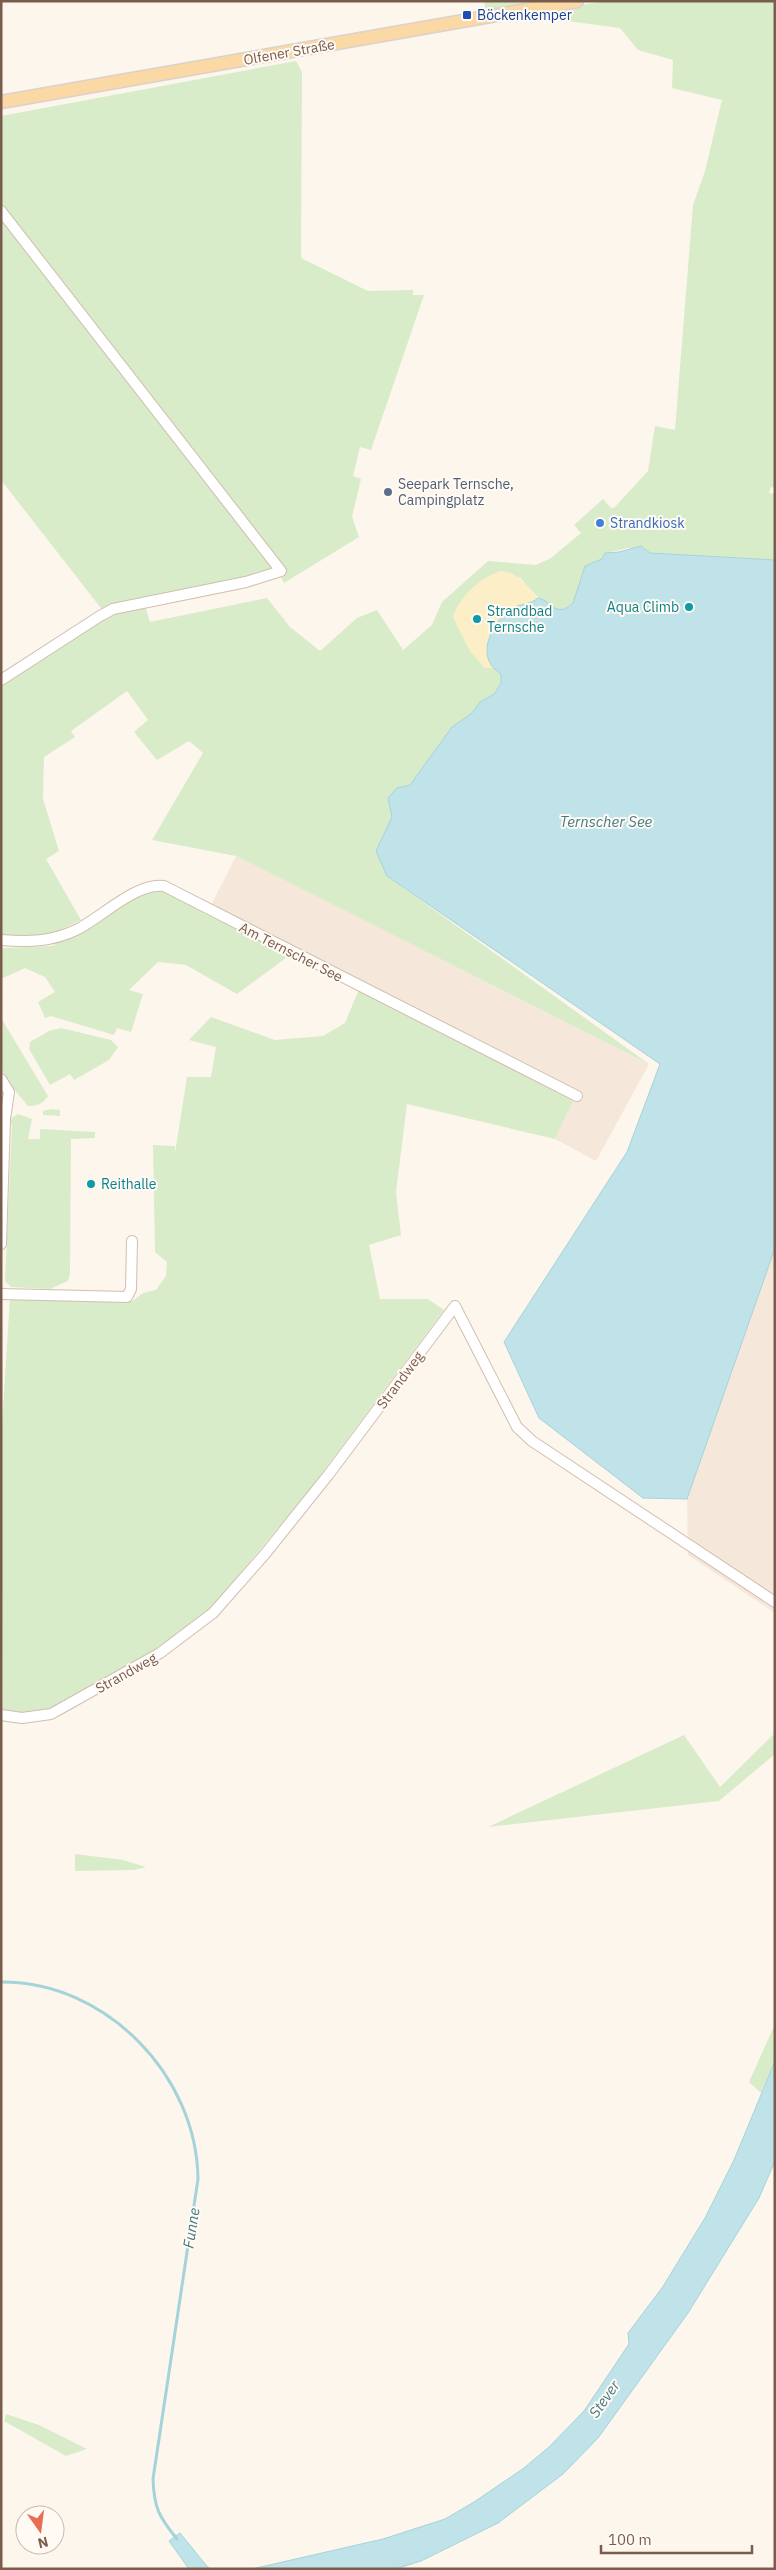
<svg xmlns="http://www.w3.org/2000/svg" width="776" height="2570" viewBox="0 0 776 2570" font-family="'IBM Plex Sans',sans-serif">
<style>
.residential{fill:#f5e8da}
.green{fill:#d8ecc9}
.sand{fill:#fcefc7}
.water{fill:#bfe3e8;stroke:#a5d3da}
.lines{fill:none;stroke-linecap:round;stroke-linejoin:round}
.stream{stroke:#a5d3da;stroke-width:3}
.minor-casing{stroke:#d1beb0;stroke-width:12}
.major-casing{stroke:#dad1cd;stroke-width:15}
.minor{stroke:#fff;stroke-width:10}
.major{stroke:#fbd9a5;stroke-width:12}
.transit-dot{fill:#1a4fb4;stroke:#fffaf3;stroke-width:2}
.service-dot{fill:#5c6f8a;stroke:#fffaf3;stroke-width:2}
.shop-dot{fill:#3f7fe0;stroke:#fffaf3;stroke-width:2}
.culture-dot{fill:#0f9aa8;stroke:#fffaf3;stroke-width:2}
.labels{text-anchor:middle;dominant-baseline:central;stroke-width:4;stroke-linejoin:round;paint-order:stroke}
.transit-label{font-size:14px;fill:#164399;stroke:#fffaf3;text-anchor:start}
.street-label{font-size:14px;fill:#7a5c4d;stroke:#fffaf3}
.service-label{font-size:14px;fill:#4e5e75;stroke:#fffaf3;text-anchor:start}
.shop-label{font-size:14px;fill:#366cbe;stroke:#fffaf3;text-anchor:start}
.culture-label{font-size:14px;fill:#0d838f;stroke:#fffaf3;text-anchor:start}
.water-label{font-size:15px;font-style:italic;fill:#437c86;stroke:#fffaf3}
</style>
<rect width="100%" height="100%" fill="#fdf6ec"/>
<!-- residential -->
<path class="residential" d="M236,856L649,1064L596,1161L555,1139L575,1097L209,909Z
M775,1248V1613L688,1555L687,1499Z"/>
<!-- green -->
<path class="green" d="M484,1H577L487,17Z
M607,1H775V488L771,487L769,493L775,494V560L650,553L629,548L605,553L602,559L585,566L573,603C569,606 563,610 558,610C549,610 525,585 520,577L453,617L470,651L485,668H494L501,674V683L493,694L480,702L472,713L452,727L410,785L397,788L392,817L376,851L387,876L649,1064L236,856L152,840L203,753L189,741L157,760L134,732L148,720L127,691L71,731L75,737L44,757L43,799L59,851L46,859L81,920L43,938L1,937V687L102,617L104,612L1,480V116L296,61L302,72L301,258L368,291L413,290V295H424L371,450L360,447L353,476L361,479L352,517L359,537L284,583L280,575L145,606L150,622L267,598L290,627L320,651L357,618L377,610L403,650L432,625L442,602L488,561L536,565L551,558L581,533L574,525L603,499L611,508H614L648,471L655,426L675,430L693,205L705,171L722,100L672,88L673,60L638,50L620,28L552,19L550,10Z
M164,886L290,955L237,994L186,965L158,962L129,990L143,994L131,1032L117,1028L114,1035L51,1016L45,1018L38,1002L55,992L45,977L25,968L3,978L1,983V948L52,946L142,891Z
M360,987L575,1097L555,1139L407,1104L396,1192L401,1235L369,1245L380,1299H428L444,1310L307,1493L212,1607L174,1639L47,1711L26,1713L3,1710L1,1441L10,1297L131,1302L143,1293L156,1290L166,1276L167,1262L155,1252L153,1145L175,1146V1153L187,1077H211L216,1047L189,1040L211,1017L275,1040L323,1036L345,1023Z
M1,1018L48,1096C42,1104 38,1106 28,1106L13,1088L1,1069Z
M61,1028L111,1040L118,1047L109,1060L74,1080L70,1074L50,1085L29,1049L30,1042L49,1031Z
M51,1109L60,1110V1116L43,1115V1111Z
M18,1114L32,1119L28,1139H40V1129L95,1132V1138L71,1139L70,1274L68,1281L50,1289L11,1287L5,1281L12,1125L9,1123L13,1117Z
M775,1733V1754L719,1801L488,1827L684,1735L720,1787Z
M75,1854L123,1860L146,1867L134,1870L75,1871Z
M775,2024V2061L761,2093L749,2082Z
M6,2414L39,2425L87,2449L66,2456L4,2421Z"/>
<!-- sand -->
<path class="sand" d="M500,571C519,572 526,585 538,598L530,604L514,607L491,665L494,668H485L470,651L453,617C459,597 481,577 500,571Z"/>
<!-- water -->
<path class="water" d="M641,546L650,553L775,560V1248L687,1499L643,1498L539,1418L504,1342L627,1152L660,1064L387,876L376,851L392,817L388,798L397,788L410,785L452,727L472,713L480,702L494,694L501,683V674C498,671 494,669 492,666C478,648 496,617 513,608C522,603 530,605 538,598C553,601 555,619 573,603L585,566L602,559L605,553L619,552Z
M775,2061V2161L759,2198L688,2313L598,2438L563,2474L498,2523L421,2561L395,2569H252L383,2539L445,2519L474,2502L524,2468L549,2447L584,2411L629,2344L628,2333L662,2288L705,2218L734,2160Z
M180,2533L206,2565L210,2569H189L169,2541Z"/>
<g class="lines">
<!-- stream -->
<path class="stream" d="M1,1982C106,1981 197,2076 198,2179L153,2479C154,2508 159,2517 177,2539"/>
<defs>
<path id="minor" d="M1,211L281,571L246,582L113,609L100,616L1,680
M1,940C28,942 51,942 76,930C101,918 136,882 164,886L577,1096
M1,1079L9,1092L5,1119L1,1244
M1,1294L127,1297L131,1289L132,1241
M1,1715L22,1718L51,1714L160,1653L213,1613L265,1554L329,1474L455,1306L517,1427L532,1441L775,1602"/>
<path id="major" d="M1,102L577,1"/>
</defs>
<!-- minor casing -->
<use href="#minor" class="minor-casing"/>
<!-- major casing -->
<use href="#major" class="major-casing"/>
<!-- minor -->
<use href="#minor" class="minor"/>
<!-- major -->
<use href="#major" class="major"/>
</g>
<!-- markers -->
<rect class="transit-dot" x="462" y="10" width="10" height="10" rx="2.5"/>
<circle class="service-dot" cx="388" cy="492" r="5"/>
<circle class="shop-dot" cx="600" cy="523" r="5"/>
<g class="culture-dot">
<circle cx="689" cy="607" r="5"/>
<circle cx="477" cy="619" r="5"/>
<circle cx="91" cy="1184" r="5"/>
</g>
<g class="labels">
<!-- transit labels -->
<g class="transit-label">
<text x="477" y="15">Böckenkemper</text>
</g>
<!-- street labels -->
<g class="street-label">
<text transform="translate(289 52) rotate(-10)">Olfener Straße</text>
<text transform="translate(291 952) rotate(27)">Am Ternscher See</text>
<text transform="translate(400 1380) rotate(-53)">Strandweg</text>
<text transform="translate(126 1673) rotate(-29)">Strandweg</text>
</g>
<!-- service labels -->
<g class="service-label">
<text x="398" y="484">Seepark Ternsche,<tspan x="398" dy="16">Campingplatz</tspan></text>
</g>
<!-- shop labels -->
<g class="shop-label">
<text x="610" y="523">Strandkiosk</text>
</g>
<!-- culture labels -->
<g class="culture-label">
<text x="679" y="607" text-anchor="end">Aqua Climb</text>
<text x="487" y="611">Strandbad<tspan x="487" dy="16">Ternsche</tspan></text>
<text x="101" y="1184">Reithalle</text>
</g>
<!-- water labels -->
<g class="water-label">
<text x="606" y="821">Ternscher See</text>
<text transform="translate(191 2228) rotate(-81)">Funne</text>
<text transform="translate(604 2399) rotate(-55)">Stever</text>
</g>
</g>
<!-- border -->
<rect width="776" height="2570" fill="none" stroke="#7a5c4d" stroke-width="5"/>
<!-- north arrow -->
<g transform="translate(40 2530) rotate(166)"><circle r="24" fill="#fffaf3" stroke="#cabbb1"/>
<path d="M0-4L9 19L0 12L-9 19Z" fill="#e76f51"/>
<text y="-8" font-size="14" font-weight="bold" text-anchor="middle" fill="#7a5c4d">N</text>
</g>
<!-- scale -->
<path d="M601 2545v8h151v-8" fill="none" stroke="#7a5c4d" stroke-width="2.5"/>
<text x="608" y="2545" font-size="15" fill="#7a5c4d" stroke="#fffaf3" stroke-width="4" paint-order="stroke">100 m</text>
</svg>
